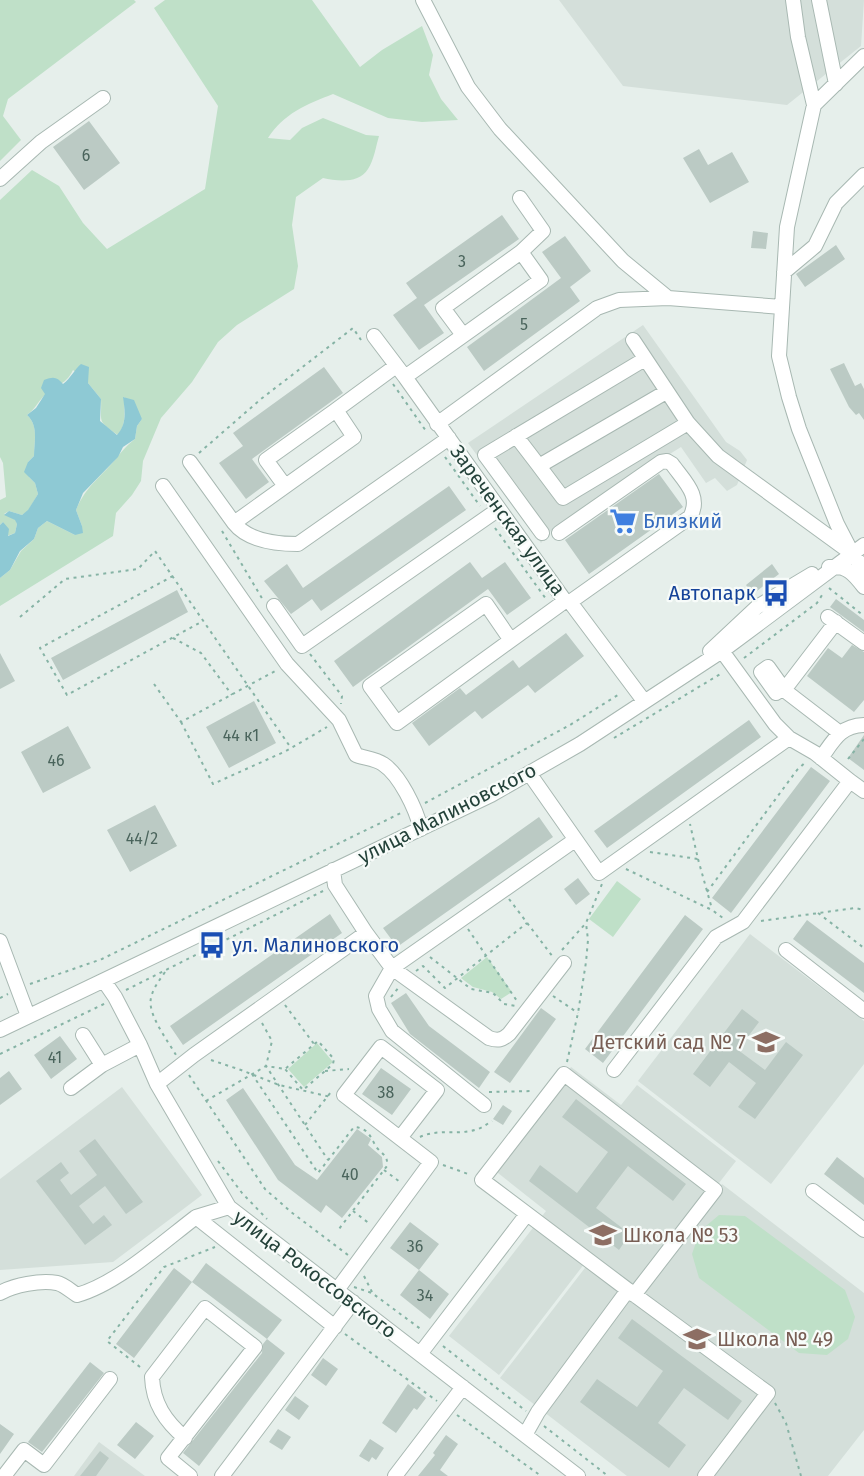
<svg xmlns="http://www.w3.org/2000/svg" width="864" height="1476" viewBox="0 0 864 1476" font-family="'Fira Sans',sans-serif">
<style>
.built{fill:#d4dfda}
.green{fill:#bfe0c8}
.water{fill:#8ec9d4}
.building{fill:#bbcac4}
.lines{fill:none;stroke-linecap:round;stroke-linejoin:round}
.minor-casing{stroke:#a8b8b2;stroke-width:16}
.path{stroke:#86b3a5;stroke-width:2;stroke-dasharray:3 4.5;stroke-linecap:butt}
.minor{stroke:#fff;stroke-width:14}
.labels{text-anchor:middle;dominant-baseline:central;stroke-width:4.5;stroke-linejoin:round;paint-order:stroke}
.number-label{font-size:16px;fill:#4a645c}
.street-label{font-size:20px;fill:#24423a;stroke:#f7fbf9}
.shop-label{font-size:20px;fill:#366cbe;stroke:#f7fbf9;text-anchor:start}
.transit-label{font-size:20px;fill:#164399;stroke:#f7fbf9;text-anchor:end}
.education-label{font-size:20px;fill:#785e54;stroke:#f7fbf9;text-anchor:start}
</style>
<rect width="100%" height="100%" fill="#e6efeb"/>
<!-- built -->
<path class="built" d="M559,0H864L861,46L787,105L623,86Z
M643,325L726,442L740,451L747,460L737,485L727,491L715,478L706,483L681,447L554,527L541,543L468,443Z
M750,934L864,1021V1064L771,1184L638,1081Z
M571,1067L621,1105L637,1085L736,1161L634,1293L588,1259L499,1375L449,1336L546,1211L493,1169Z
M122,1087L202,1195L113,1262L0,1270V1179Z
M722,1184L864,1293V1430L828,1476H627L500,1378L588,1264L633,1299Z
M99,1442L145,1476H74Z"/>
<!-- green -->
<path class="green" d="M0,0H134L136,2L8,99L3,116L21,140L0,161Z
M165,0H312L360,67L382,50L422,26L433,55L429,75L441,99L458,120L422,122L388,118L333,94C307,104 283,114 268,138L290,140L302,128L323,118L366,135L379,136C376,146 374,160 368,169C359,184 337,181 323,178L296,197L292,225L298,266L294,289L237,325L218,342L192,382L161,418L143,461L141,481L132,495L116,513L113,536L0,606V578L10,570L21,551L34,539L38,528L47,521L75,535L82,526L76,510C87,484 102,477 118,456C124,449 127,445 135,439L137,426L142,419L124,397C124,411 127,423 118,435C96,420 102,423 101,399L88,383L73,370C65,387 54,384 44,396C37,403 35,409 27,415C39,426 34,441 34,456L28,462L29,477L35,483L38,494L28,511L22,515L9,511L4,514L16,520L17,524L15,533L7,536L3,522L0,525V500L6,497L3,463L0,457V200L32,170L59,186L83,223L107,249L205,189L218,106L154,8Z
M617,881L641,899L613,937L589,919Z
M487,957L512,992L501,999L492,992L473,987L461,978Z
M317,1043L333,1062L304,1087L288,1069Z
M719,1215L745,1216L845,1290L855,1317L848,1339L827,1355L799,1353L699,1278L692,1254L700,1231Z"/>
<!-- water -->
<path class="water" d="M81,364L89,367L88,383L101,399L100,421L117,435C127,424 125,411 123,397L134,400L142,419L137,426L135,439L123,447L118,457L83,493L76,510L82,526L83,533L75,535L47,521L38,528L34,539L20,551L10,570L0,578V525L3,522L9,529L8,536L15,533L17,524L15,520L4,515L9,511L22,515L28,510L38,494L35,483L24,472L28,462L34,456C34,442 39,426 27,415L36,408L45,394L41,388L44,380C54,376 57,377 63,384C71,378 74,370 81,364Z"/>
<!-- building -->
<path class="building" d="M89,121L120,163L84,190L53,147Z
M699,149L708,165L732,152L749,182L710,203L683,158Z
M502,215L519,239L424,305L444,333L419,350L393,315L417,298L406,283Z
M753,231L768,233L766,249L751,248Z
M565,236L591,271L570,287L580,301L484,371L467,347L561,278L542,252Z
M836,245L845,259L805,287L796,274Z
M844,363L855,386L861,383L864,389V420L859,413L856,415L849,407L830,369Z
M324,367L343,393L252,459L269,482L246,499L219,463L243,446L233,433Z
M659,474L683,507L589,574L565,540Z
M449,486L466,510L321,611L312,599L291,614L264,581L287,564L303,588Z
M470,562L482,578L505,562L531,598L507,615L488,589L353,687L334,661Z
M772,564L779,574L753,594L746,585Z
M177,590L188,612L63,680L51,658Z
M836,599L864,620V632L830,607Z
M566,633L584,656L535,693L528,685L482,719L475,711L429,746L412,723L460,688L466,695L513,660L519,668Z
M852,645L864,652V700L854,712L807,676L828,648L842,658Z
M0,653L15,681L0,689Z
M254,701L276,743L229,768L206,727Z
M749,720L761,737L607,848L594,831Z
M68,726L91,768L43,793L21,752Z
M864,735V770L848,758Z
M811,767L830,781L731,913L712,898Z
M155,805L177,846L130,872L107,830Z
M539,817L553,837L397,947L383,928Z
M578,878L590,894L576,905L564,889Z
M330,914L342,933L183,1045L170,1026Z
M685,915L703,929L603,1063L585,1049Z
M807,920L864,963V993L793,939Z
M406,993L429,1026L490,1072L479,1088L410,1034L391,1003Z
M541,1008L556,1019L510,1083L494,1072Z
M742,1009L759,1022L738,1050L765,1070L786,1042L803,1055L755,1119L738,1107L756,1083L729,1062L710,1087L693,1074Z
M60,1036L77,1059L51,1079L34,1055Z
M381,1068L411,1089L392,1115L362,1094Z
M9,1071L22,1089L0,1105V1078Z
M243,1088L295,1165L317,1180L357,1129L371,1139L368,1145L382,1157L383,1167L342,1218L326,1205L321,1213L278,1180L226,1100Z
M576,1099L686,1184L673,1201L628,1166L596,1208L630,1234L619,1250L529,1181L540,1165L577,1193L608,1152L562,1117Z
M503,1105L512,1111L503,1125L493,1119Z
M95,1139L143,1202L126,1214L105,1186L79,1206L93,1224L104,1215L112,1225L85,1245L36,1181L61,1162L69,1173L60,1180L71,1195L97,1175L79,1151Z
M837,1157L864,1178V1205L824,1174Z
M410,1222L439,1244L419,1270L390,1248Z
M206,1263L282,1320L267,1339L192,1282Z
M174,1268L192,1282L134,1358L116,1344Z
M419,1270L449,1294L430,1319L400,1295Z
M632,1319L742,1401L728,1420L684,1388L658,1423L686,1445L669,1468L580,1402L597,1379L637,1407L663,1371L618,1338Z
M267,1339L285,1353L199,1466L183,1453L262,1353L263,1344Z
M323,1358L338,1369L326,1386L311,1375Z
M90,1362L104,1373L42,1452L28,1442Z
M408,1384L426,1398L417,1410L414,1408L396,1433L382,1423Z
M295,1396L309,1406L299,1420L285,1410Z
M136,1422L154,1436L135,1459L117,1445Z
M0,1424L14,1434L0,1454Z
M278,1429L291,1437L282,1450L269,1442Z
M446,1435L458,1444L440,1470L448,1476H418L435,1455L433,1453Z
M370,1439L384,1448L376,1460L372,1457L369,1462L359,1456Z
M100,1451L109,1458L96,1476H80Z"/>
<g class="lines">
<defs>
<path id="minor" d="M423,0L468,87L500,129L623,261L668,298
M793,0L798,37L814,105
M819,0L836,84
M864,56L814,105L787,227L779,356L789,397L799,429L837,524L852,553L864,569
M0,179L41,142L103,98
M784,272L815,246L836,203L864,175
M463,335L443,308L521,252
M374,336L405,377L565,601L570,602L644,701
M633,340L688,423L718,456L850,552
M396,366L336,410L354,437L234,523C248,541 276,544 298,544L449,438
M405,377L541,280L521,252L543,231L520,198
M666,392L539,466L563,498L688,423
M437,424L597,308L619,300L668,298L782,307
M516,436L539,466
M190,462L234,523
M163,486L287,664L339,720L356,755C364,758 376,759 383,764C400,775 416,809 421,829
M285,486L266,460L336,410
M542,533L485,455L645,359
M559,533L661,462L667,461L672,464C684,481 702,496 690,517L570,602
M829,567C847,565 854,574 864,587
M274,606L302,646L499,509
M828,617L864,643
M510,639L486,604L370,686L397,723L565,601
M710,651L757,607L812,574
M722,651L775,724L789,738L815,753L850,781
M783,688L776,693L761,672L768,667L783,688L784,690L836,622
M784,690L840,733
M821,758C834,740 840,726 864,725
M529,773L599,873L789,738
M333,870L335,885L366,933L392,968L489,1038C498,1041 502,1040 509,1034L564,963
M0,941L28,1016
M786,950L864,1011
M104,981L115,997L140,1045L157,1084L229,1207L578,1476
M0,1030L491,795L580,744L722,651L864,545
M83,1035L102,1065
M614,1070L716,937L743,922L850,781L864,791
M157,1084L194,1055L366,933
M71,1088L102,1065L140,1045
M484,1105L392,1031L379,1009L376,996L392,968L575,840
M813,1191L864,1230
M229,1207L196,1217L335,1327
M337,1290L431,1162L344,1095L381,1047L437,1090L400,1138
M628,1290L482,1180L564,1074L715,1190L634,1295
M0,1293C14,1285 40,1280 57,1283C63,1284 71,1291 77,1295C117,1284 163,1242 196,1217
M420,1354L527,1214
M525,1435L538,1412L628,1290L768,1393L705,1476
M185,1438C165,1421 153,1403 152,1377L205,1308L255,1347L168,1458L190,1476
M4,1476L24,1450L44,1465L110,1379
M222,1476L353,1302
M395,1476L463,1387"/>
</defs>
<!-- minor casing -->
<use href="#minor" class="minor-casing"/>
<!-- path -->
<path class="path" d="M393,384L426,431
M199,453L261,399L353,328L361,340
M445,457L480,506
M495,528L546,599
M222,531L263,600
M173,576L40,648L67,695L203,621
M829,588L864,616
M20,617L65,579L138,569L155,551L291,748
M173,638L201,653L232,695
M310,654L342,696L341,704
M744,658L817,603L824,592
M154,684L181,722L277,670
M181,722L213,784L286,751L327,727
M614,738L722,673
M848,759L864,739
M425,803L570,725L621,693
M650,852L698,859L690,824
M698,859L712,909
M626,869L712,910L723,918
M707,892L797,770L807,761
M509,899L553,957
M818,913L864,948
M761,921L855,908L864,910
M468,929L517,1001
M562,950L586,923
M430,957L471,989L493,993L504,1004L516,1006
M416,971L423,966L445,988L527,923
M165,972C159,981 153,988 151,998C147,1014 168,1041 176,1055
M30,984L102,959L403,812
M126,990L325,890
M553,996L578,1013
M391,997L399,987
M0,998L8,994
M285,1005L314,1044
M262,1023L272,1041L266,1066L328,1160
M0,1054L106,1003
M211,1060L241,1070L279,1085L331,1097
M567,1062L578,1013L586,962L588,940L586,923L602,884
M325,1071L349,1069
M252,1074L318,1173L354,1127C371,1128 371,1141 378,1149C384,1155 388,1157 387,1166L339,1229
M189,1075L265,1189L291,1212L348,1255
M489,1092L534,1091
M206,1101L266,1066L285,1069L318,1041L334,1059L333,1064L303,1090L285,1069
M305,1125L331,1092
M420,1137C439,1128 459,1136 478,1129C483,1127 487,1124 492,1121
M218,1161L242,1193L267,1219
M443,1165L471,1175
M384,1170L400,1182
M353,1211L370,1224
M364,1276L372,1292
M354,1287L372,1293L422,1330
M345,1334L437,1401
M443,1346L526,1411
M140,1367L107,1341L164,1267L215,1247
M775,1403L786,1423L801,1476
M457,1415L541,1476
M544,1426L608,1476"/>
<!-- minor -->
<use href="#minor" class="minor"/>
</g>
<!-- icons -->
<defs>
<symbol id="supermarket-bare" viewBox="-9 -9 18 18"><path d="M-6-5.5h2.5l.6 2H6L4.5 2H-2.5L-4.4-4H-6ZM-1.5 3.2a1.3 1.3 0 1 0 .1 0ZM3 3.2a1.3 1.3 0 1 0 .1 0Z" fill="#3f7fe0" stroke="#f7fbf9" stroke-width="2.5" paint-order="stroke"/></symbol>
<symbol id="bus-bare" viewBox="-9 -9 18 18"><path d="M-5-6H5V4H4V6H2V4H-2V6H-4V4H-5ZM-3.5-4V0h7V-4ZM-3.5 1.2v1.5H-2V1.2ZM2 1.2v1.5H3.5V1.2Z" fill="#1a4fb4" stroke="#f7fbf9" stroke-width="2.5" paint-order="stroke"/></symbol>
<symbol id="school-bare" viewBox="-9 -9 18 18"><path d="M0-5L7-2L0 1L-7-2ZM-4 1L0 2.5L4 1V4Q0 6-4 4Z" fill="#8d6e63" stroke="#f7fbf9" stroke-width="2.5" paint-order="stroke"/></symbol>
</defs>
<g fill-rule="evenodd">
<use href="#supermarket-bare" x="604" y="502" width="38" height="38"/>
<use href="#bus-bare" x="757" y="574" width="38" height="38"/>
<use href="#bus-bare" x="193" y="926" width="38" height="38"/>
<use href="#school-bare" x="747" y="1023" width="38" height="38"/>
<use href="#school-bare" x="584" y="1216" width="38" height="38"/>
<use href="#school-bare" x="678" y="1320" width="38" height="38"/>
</g>
<g class="labels">
<!-- number labels -->
<g class="number-label">
<text x="86" y="155">6</text>
<text x="462" y="261">3</text>
<text x="524" y="324">5</text>
<text x="241" y="735">44 к1</text>
<text x="56" y="760">46</text>
<text x="142" y="838">44/2</text>
<text x="55" y="1057">41</text>
<text x="386" y="1092">38</text>
<text x="350" y="1174">40</text>
<text x="415" y="1246">36</text>
<text x="425" y="1295">34</text>
</g>
<!-- street labels -->
<g class="street-label">
<text transform="translate(508 520) rotate(54)">Зареченская улица</text>
<text transform="translate(447 813) rotate(-27)">улица Малиновского</text>
<text transform="translate(315 1274) rotate(37)">улица Рокоссовского</text>
</g>
<!-- shop labels -->
<g class="shop-label">
<text x="643" y="521">Близкий</text>
</g>
<!-- transit labels -->
<g class="transit-label">
<text x="756" y="593">Автопарк</text>
<text x="232" y="945" text-anchor="start">ул. Малиновского</text>
</g>
<!-- education labels -->
<g class="education-label">
<text x="746" y="1042" text-anchor="end">Детский сад № 7</text>
<text x="623" y="1235">Школа № 53</text>
<text x="717" y="1339">Школа № 49</text>
</g>
</g>
</svg>
